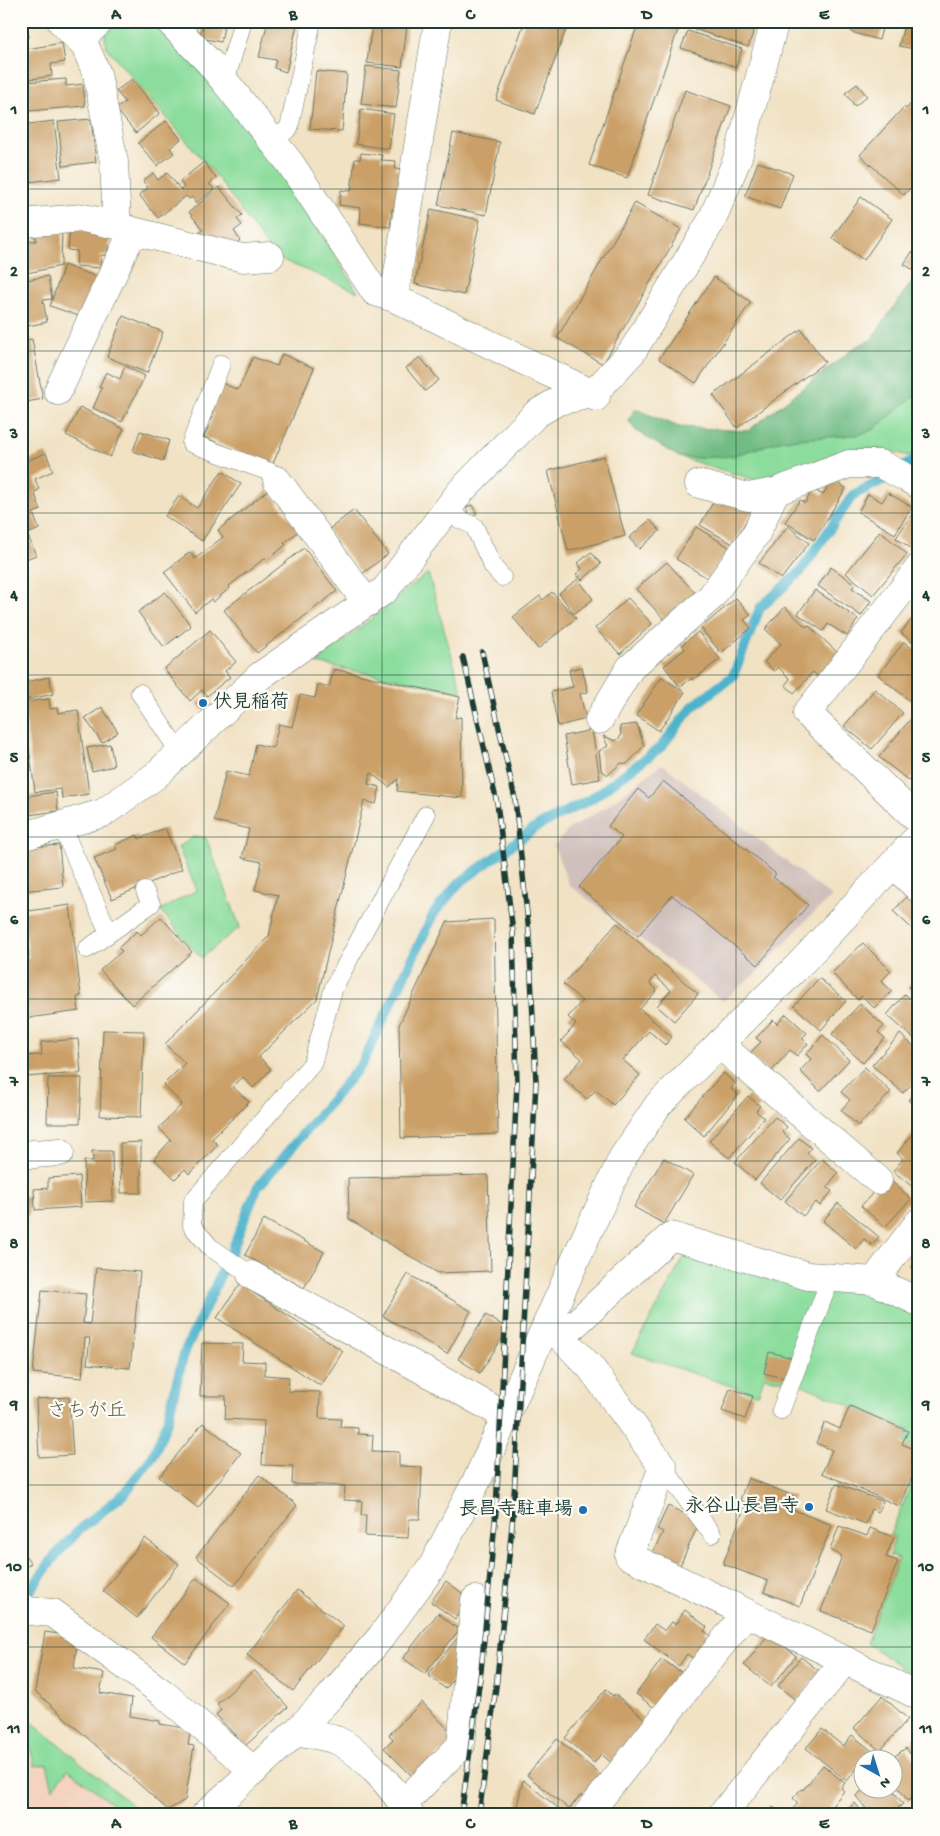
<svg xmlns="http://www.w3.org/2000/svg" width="940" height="1836" viewBox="0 0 940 1836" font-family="'Gochi Hand','Klee One',sans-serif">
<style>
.built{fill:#f4d3c0}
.industrial{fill:#d0c0bc}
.green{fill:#8cdd9d;stroke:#568d68}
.forest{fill:#71bc84;stroke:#487c5c}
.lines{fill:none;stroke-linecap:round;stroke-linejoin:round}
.stream{stroke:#4db3cc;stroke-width:10}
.building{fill:#cba067}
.service-casing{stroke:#687766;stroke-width:19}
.minor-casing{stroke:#687766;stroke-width:29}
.tertiary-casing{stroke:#687766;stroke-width:29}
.service{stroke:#fff;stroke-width:18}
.minor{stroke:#fff;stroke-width:28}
.tertiary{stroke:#fff;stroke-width:28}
.rail-casing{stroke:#1f3d34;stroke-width:5.5}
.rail{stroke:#fdfcf7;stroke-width:4;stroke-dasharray:11;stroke-linecap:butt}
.grid{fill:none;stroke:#1f3d34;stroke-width:1;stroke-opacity:0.55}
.poi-dot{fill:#1f6fb2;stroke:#fdfcf7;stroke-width:2}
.labels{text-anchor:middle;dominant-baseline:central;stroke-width:4.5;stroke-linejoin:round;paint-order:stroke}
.poi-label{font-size:19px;font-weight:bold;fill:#1f3d34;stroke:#fdfcf7;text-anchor:end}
.neighbourhood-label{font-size:20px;fill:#5b6046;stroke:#fdfcf7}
.neatline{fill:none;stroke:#1f3d34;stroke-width:2}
.grid-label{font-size:16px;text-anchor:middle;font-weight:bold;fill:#1f3d34}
</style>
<rect width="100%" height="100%" fill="#fdfcf7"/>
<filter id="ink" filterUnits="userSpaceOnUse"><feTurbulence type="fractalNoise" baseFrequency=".02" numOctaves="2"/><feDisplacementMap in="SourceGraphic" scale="10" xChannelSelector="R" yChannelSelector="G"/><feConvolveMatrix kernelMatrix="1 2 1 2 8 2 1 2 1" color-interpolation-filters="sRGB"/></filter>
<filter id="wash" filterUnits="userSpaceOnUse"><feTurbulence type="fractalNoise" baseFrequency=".0096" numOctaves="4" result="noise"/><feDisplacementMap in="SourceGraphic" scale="20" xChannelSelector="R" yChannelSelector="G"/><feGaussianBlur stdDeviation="1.12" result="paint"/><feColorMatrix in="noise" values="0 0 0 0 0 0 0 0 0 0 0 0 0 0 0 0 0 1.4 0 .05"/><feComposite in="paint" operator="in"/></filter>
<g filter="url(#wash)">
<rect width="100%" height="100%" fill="#f1e2c4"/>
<!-- built -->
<path class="built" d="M21,1713L144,1815H21Z"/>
<!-- industrial -->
<path class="industrial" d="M662,764L832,897L808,918L761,969L723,1001L569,885L554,846L569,829L606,807Z"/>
<!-- green -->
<path class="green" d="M109,21H155L195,65L291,186L358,292L275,257L214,173L106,47L104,25Z
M919,271V447L909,456C894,452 879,448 863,449C831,450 798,470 769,484L679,457L689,445L748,431L857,346L871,340Z
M428,573L462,692L316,663Z
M195,836L206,838L240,927L201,958L160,910L197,890L178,847Z
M685,1255L818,1287L880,1292L919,1314V1449L904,1443L909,1430L800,1384L764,1377L758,1395L632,1353Z
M919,1465V1679L866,1643L899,1559L889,1556L895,1537L890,1535Z
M21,1713L144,1815H127L68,1769L53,1789L47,1764L35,1766Z"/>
<!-- forest -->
<path class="forest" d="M919,271V392L873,430L857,435L783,440L732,456L698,458L679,457L636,431L628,420L636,409L679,427L748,431L857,346L871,340Z"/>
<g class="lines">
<!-- stream -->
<path class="stream" d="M27,1595L55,1556L80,1529L125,1493L153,1456L167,1422L184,1353L232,1250L257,1188L362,1064L434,913L459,883L538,826L591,799L661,747L692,707L733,676L760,608L801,571L853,495L891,476L919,456"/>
</g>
<g id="blocks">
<!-- building -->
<path class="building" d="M21,21H26L29,37L21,38Z
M196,21H225L221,42L200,38L202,26L195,24Z
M268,21H298L286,72L274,68L276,60L259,57Z
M525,21H569L535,114L496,100Z
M639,21H681L627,178L589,165Z
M690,21H757L748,47L688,27Z
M855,21H884L879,40L851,32Z
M905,21H919V50L899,46Z
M372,22L407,25L402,67L367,63Z
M688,31L742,49L736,67L681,48Z
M62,43L65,62L51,64L52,76L24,80L21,50Z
M366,66L401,70L396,108L361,104Z
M316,71L347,74L342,131L310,129Z
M66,79V86L83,84L85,106L29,111L27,82Z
M132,79L160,113L136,133L116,109L125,102L116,91Z
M857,84L867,96L855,106L845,93Z
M685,90L731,106L694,210L648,195Z
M917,97L919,99V178L904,195L860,155L904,107L906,109Z
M361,109L394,114L389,149L356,144Z
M91,119L96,162L63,166L58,122Z
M54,121L61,178L21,183V125Z
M166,121L181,139L170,148L174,153L157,166L138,143Z
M453,133L500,142L486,215L438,205Z
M361,153L382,155L381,160L396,161L395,169L404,170L399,210L392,209L390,227L360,223L361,208L339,205L341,190L351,191L355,159H360Z
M204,162L216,178L209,184L214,189L196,203L192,197L189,199L186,196L158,218L139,195L148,188L143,181L153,173L158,180L167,173L181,190L184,187L180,181Z
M758,162L793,174L780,209L745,196Z
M219,187L242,215L237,219L242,225L234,231L240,240L232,247L196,235L203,230L189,212Z
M861,197L892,219L864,260L832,238Z
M635,203L681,229L603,364L557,338Z
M431,209L480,220L464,295L415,284Z
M70,228L110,232L107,255H101L100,268L76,266L77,251L68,250Z
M62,230L61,266L27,273L26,241H36V232Z
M912,252L919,256V265L915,271L904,264Z
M64,265L97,277L82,317L50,306Z
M48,276L52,299L43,300L47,322L28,326L24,302L29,301L26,280Z
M714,277L751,302L696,383L659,359Z
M123,316L163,332L147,373L107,357Z
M801,329L825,362L737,428L713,395Z
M32,339L43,399L21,403V341Z
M282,354L314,368L272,466L204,437L214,414L209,412L222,383L238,390L253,357L277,366Z
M420,357L439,380L425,391L406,368Z
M125,366L145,376L122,422L93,408L102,388L99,387L106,372L120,379Z
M80,407L124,429L110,457L66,435Z
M140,431L169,440L163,461L133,451Z
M46,453L53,471L35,479L39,490L34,492L41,510L33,513L39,529L21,537V463Z
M604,456L625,536L568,551L548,471Z
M222,471L241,484L202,541L165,516L179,496L197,508Z
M832,480L846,488L814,540L785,522L800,500L805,503L813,489L823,495Z
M268,490L299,531L284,543L286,545L267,560L265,558L229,586L230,588L213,602L211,599L195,612L164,572L190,552L195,559L223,537L218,530Z
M719,492L752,511L733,544L700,525Z
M888,493L912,507L895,534L858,512L868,494L882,502Z
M919,504V540L912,549L896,538Z
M472,505L477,514L470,517L466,507Z
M354,510L388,554L362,574L328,530Z
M650,520L660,531L639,549L629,538Z
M788,526L809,543L781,579L759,563Z
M696,527L729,547L709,579L676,559Z
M880,531L907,554L873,595L846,573Z
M28,536L36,555L21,561V539Z
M304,548L337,591L257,653L224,610Z
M591,552L601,564L582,580L576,574L582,569L578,563Z
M667,562L695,593L665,620L636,589Z
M831,567L855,584L852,588L871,601L861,616L818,586Z
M578,579L593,599L574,614L559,593Z
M815,590L858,619L847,636L828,624L823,631L798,614Z
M919,590V605L912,599Z
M165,592L191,626L164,647L138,612Z
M552,592L576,618L538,649L513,617L540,596L543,600Z
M628,598L652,624L620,654L595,628Z
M736,598L751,615L744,620L751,628L721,653L701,628Z
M785,607L806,627L808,625L839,654L818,677L813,672L794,693L785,685L790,679L778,667L774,671L764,662L781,644L765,629Z
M919,610V641L916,645L901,633Z
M210,630L236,662L225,671L230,677L207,696L202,690L190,701L164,669Z
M698,632L720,659L693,680L692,678L680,687L664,666L685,649L682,645Z
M904,642L919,653V690L910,701L878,675Z
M582,667L588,692L580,694L586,719L558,726L551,692L573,687L569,670Z
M334,669L460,697L455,718L461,717L462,798L397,791L398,779L389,787L371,773L368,784L380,787L376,804L364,801L317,999L259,1057L271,1069L253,1088L243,1077L233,1087L249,1102L212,1139L218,1145L189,1174L185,1169L175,1179L154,1159L171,1140L159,1128L182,1104L163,1085L185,1063L165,1044L269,936L278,895L255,890L262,862L242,858L249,829L214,821L226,771L249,776L256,744L273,748L279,724L292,727L300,695L315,698L318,684L329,687Z
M49,677L53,694L21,701V683Z
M662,677L685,692L659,731L636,715Z
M875,689L903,713L872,749L844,726Z
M204,698L209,704L202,710L197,703Z
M49,699L50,709L57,708L58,713L78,710L89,794L62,798L61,789L35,792L23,702Z
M102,707L118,732L102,743L85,718Z
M919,709V769L909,781L879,757Z
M637,724L644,746L627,764L621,763L608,775L601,770L599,751L608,746L603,736L616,741L621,736L620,726Z
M592,730L600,779L572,784L564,736Z
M110,744L114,766L92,771L87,748Z
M663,781L776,874L773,877L808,905L758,965L672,895L638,936L579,887L622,837L608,826L638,789L649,798Z
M56,792L58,811L28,815L26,796Z
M165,828L182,869L112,899L94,858L117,849L115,845L137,835L139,839Z
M59,845L63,887L21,891V848Z
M913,891L919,897V935L893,911Z
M70,905L81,996L77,997L79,1011L21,1019V958L29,957L22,912Z
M161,917L192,952L132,1005L100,970L122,951L118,948L137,931L141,935Z
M494,919L498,1134L401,1138L399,1025L447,922Z
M617,923L698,994L674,1021L657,1006L671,990L655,976L650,983L657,990L640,1009L672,1037L665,1045L649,1031L623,1060L640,1075L613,1105L596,1090L587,1099L564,1079L582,1059L561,1041L576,1024L568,1017L582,1001L563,984Z
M863,943L891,971L881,981L892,991L874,1008L862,996L858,1000L832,973Z
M919,975V997L908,987Z
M819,978L846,1001L821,1030L794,1006Z
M905,994L919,1007V1043L887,1015Z
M860,1004L884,1026L878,1032L885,1038L863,1063L832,1034Z
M786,1014L807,1033L802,1038L808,1044L797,1056L790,1050L770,1073L749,1054L761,1042L756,1038L773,1020L777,1024Z
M103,1030L144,1031L141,1117L100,1116Z
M900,1034L919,1051V1076L903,1093L872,1065Z
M823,1035L849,1060L820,1091L800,1071L811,1059L806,1054Z
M78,1039L81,1073L24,1077L23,1056L42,1055L41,1042Z
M865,1067L891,1092L858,1126L841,1110L850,1100L841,1092Z
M723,1073L735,1083L731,1089L738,1095L704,1136L684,1118Z
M48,1078H82L80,1123H47Z
M919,1086V1109L908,1100Z
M748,1096L760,1106L756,1111L764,1118L729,1158L709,1141Z
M775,1117L787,1127L782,1132L790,1139L755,1180L735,1162Z
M916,1130L919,1132V1184L915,1189L893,1171L903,1159L897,1153Z
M799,1138L811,1148L807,1153L815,1160L780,1200L760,1183Z
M141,1142V1193H121L120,1143Z
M92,1151H112L113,1201L85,1202L84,1161H93Z
M664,1158L693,1175L664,1224L634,1207Z
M822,1159L838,1173L827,1187L832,1191L820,1206L816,1202L803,1216L785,1201Z
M488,1175L491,1271L438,1273L349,1219L348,1178Z
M79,1176L81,1207L35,1210L34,1189L48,1188V1178Z
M887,1177L911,1199L885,1227L861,1206Z
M29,1196V1216H21V1197Z
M838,1203L879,1237L872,1245L864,1239L856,1249L823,1221Z
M264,1219L324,1252L304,1288L245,1255Z
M919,1257V1274L911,1268Z
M96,1268L140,1272L130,1368L87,1364L90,1338H85L82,1378L33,1373L42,1290L86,1294L83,1323L90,1324Z
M408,1274L471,1311L447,1354L383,1316Z
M240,1284L343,1351L321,1386L217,1318Z
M486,1315L508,1329L480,1373L458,1359Z
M202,1343L243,1344L242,1361L265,1362V1375L289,1377L288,1391L320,1392L319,1418L341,1419L340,1427L358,1428V1434L373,1435L372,1451L399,1452V1466L422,1467L420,1519H409L408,1538L365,1536L366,1515H361L362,1501L344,1500L345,1486L292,1484L293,1466L262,1465L264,1421L225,1419L226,1396H200Z
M769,1352L793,1358L787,1379L764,1373Z
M730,1388L753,1396L745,1419L722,1411Z
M69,1397L73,1455L39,1457L36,1399Z
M850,1406L908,1431L902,1444L919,1451V1461L899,1506L822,1473L832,1450L816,1443L825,1422L840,1429Z
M203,1423L241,1453L198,1508L159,1477Z
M21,1439H23L24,1461H21Z
M259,1475L297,1505L234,1586L196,1557Z
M748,1478L794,1496L789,1508L832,1525L800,1606L764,1592L768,1581L723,1564L746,1503L740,1500Z
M836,1484L883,1501L878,1512L871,1509L866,1524L826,1509Z
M668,1506L700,1521L678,1570L650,1558L663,1532L657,1529Z
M839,1526L867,1536L870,1528L894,1537L886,1557L898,1561L871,1630L821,1611L842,1556L830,1550Z
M145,1538L179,1564L137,1618L103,1591Z
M21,1550L31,1563L21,1571Z
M196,1578L230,1603L185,1663L151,1637Z
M446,1581L469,1598L455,1619L431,1602Z
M297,1590L344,1626L293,1691L247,1655Z
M685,1610L707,1627L704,1631L712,1637L695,1660L687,1654L679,1666L644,1639L655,1624L665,1631L672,1622L675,1624Z
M438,1613L459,1630L425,1674L403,1658Z
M465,1628V1663L446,1689L428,1675Z
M45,1632L78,1637L74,1668L104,1673L100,1693L132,1698L130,1716L160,1721V1724L191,1729L188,1745L194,1746L185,1800L168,1810L35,1691Z
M769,1634L796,1656L771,1687L744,1665Z
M801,1657L820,1672L797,1701L778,1686Z
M662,1659L686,1676L660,1712L636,1694Z
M254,1670L288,1707L245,1746L216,1715L221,1710L217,1704Z
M606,1689L613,1696L615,1694L647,1721L612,1763L601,1754L594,1763L565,1738Z
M882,1696L908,1719L880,1751L854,1728Z
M422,1702L456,1737L414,1778L384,1748L393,1739L389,1735Z
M822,1729L843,1746L852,1735L872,1751L866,1758H862V1762L847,1781L806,1748Z
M919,1737V1757L909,1744Z
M557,1739L601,1775L583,1797L581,1795L569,1809L527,1775Z
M906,1748L919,1765V1793L908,1801L892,1779V1758Z
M823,1765L845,1783L841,1788L844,1791L825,1815H796L791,1811L798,1803L793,1798L801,1789L803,1790Z
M523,1780L567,1815H515Z
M865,1788H891L903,1804L889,1815H871L856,1796Z
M855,1803L865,1815H841Z
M773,1807L783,1815H766Z"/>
</g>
</g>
<g filter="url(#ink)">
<use href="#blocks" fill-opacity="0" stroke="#687766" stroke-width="1"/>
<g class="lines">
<defs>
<path id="service" d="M225,82L243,21
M273,141L289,128L312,21
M221,364L191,443L270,472L277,480
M444,512L474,526L493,567L502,577
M140,693L180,753
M61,825L109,933
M87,949L151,904L145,891
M251,1275L210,1247L192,1226L193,1201L312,1064L334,987L426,815
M781,1410L830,1279
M663,1467L712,1534"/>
<path id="minor" d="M61,21L85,46L97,74L114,162L117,225
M169,21L210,63L290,163L375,292L394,298L593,394L596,397
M79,40L100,21
M21,223L83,218L117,225L133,231L243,258L270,256
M394,298L438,21
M58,391L133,231
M277,480L367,603
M699,484L748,497L775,492L849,464H880L907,478L919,485
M919,568L807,713L919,821
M599,720L630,668L711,597L756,534L775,492
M21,837L103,813L155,776L260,676L385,590L461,491L536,414L558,401L593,394L632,352L712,220L738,157L775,21
M893,864L919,889
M719,1044L878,1180
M21,1155L60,1152
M251,1275L506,1416
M874,1281L919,1222
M545,1330L561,1337L671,1236L808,1276L874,1281L919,1302
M561,1337L591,1368L663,1467L629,1556L919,1696
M21,1606L29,1611L53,1613L164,1694L254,1771
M297,1731C310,1734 324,1736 336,1740C362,1751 395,1790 410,1815
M403,1804L461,1745L475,1600
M587,1815L746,1613
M722,1815L845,1660"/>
<path id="tertiary" d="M205,1815L297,1731L330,1697L381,1637L432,1567L478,1478L582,1245L623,1157L658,1105L800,964L919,836"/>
</defs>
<!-- service casing -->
<use href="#service" class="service-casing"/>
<!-- minor casing -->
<use href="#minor" class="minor-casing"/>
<!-- tertiary casing -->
<use href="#tertiary" class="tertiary-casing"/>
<!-- service -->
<use href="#service" class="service"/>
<!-- minor -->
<use href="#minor" class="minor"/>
<!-- tertiary -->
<use href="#tertiary" class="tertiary"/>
<defs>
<path id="rail" d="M461,1815L481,1671L496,1511L517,1083L513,932L497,803L463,657
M479,1815L497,1679L513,1515L536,1082L529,933L515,799L482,652"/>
</defs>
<!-- rail casing -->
<use href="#rail" class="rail-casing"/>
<!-- rail -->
<use href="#rail" class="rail"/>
</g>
</g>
<!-- grid -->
<path class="grid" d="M204,21V1815M382,21V1815M558,21V1815M736,21V1815M21,189H919M21,351H919M21,513H919M21,675H919M21,837H919M21,999H919M21,1161H919M21,1323H919M21,1485H919M21,1647H919"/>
<!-- markers -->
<g class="poi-dot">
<circle cx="203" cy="703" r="5"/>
<circle cx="809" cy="1507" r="5"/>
<circle cx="583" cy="1510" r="5"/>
</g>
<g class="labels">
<!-- poi labels -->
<g class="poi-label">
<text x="213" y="703" text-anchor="start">伏見稲荷</text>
<text x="799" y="1507">永谷山長昌寺</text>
<text x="573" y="1510">長昌寺駐車場</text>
</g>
<!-- neighbourhood labels -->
<g class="neighbourhood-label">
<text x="87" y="1412">さちが丘</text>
</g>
</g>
<!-- margin -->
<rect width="940" height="1836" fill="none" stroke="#fdfcf7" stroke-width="55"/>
<!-- north arrow -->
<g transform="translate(878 1774) rotate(141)"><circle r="24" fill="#fdfcf7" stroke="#a4b0a9"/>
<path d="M0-4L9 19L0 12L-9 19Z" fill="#1f6fb2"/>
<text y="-8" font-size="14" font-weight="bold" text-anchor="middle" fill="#1f3d34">N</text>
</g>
<rect x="28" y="28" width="884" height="1780" class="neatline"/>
<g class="grid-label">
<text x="116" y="19">A</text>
<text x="293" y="19">B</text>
<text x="470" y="19">C</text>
<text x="647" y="19">D</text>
<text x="824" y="19">E</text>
<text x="14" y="114">1</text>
<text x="926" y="114">1</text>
<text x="14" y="276">2</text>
<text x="926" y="276">2</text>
<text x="14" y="438">3</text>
<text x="926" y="438">3</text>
<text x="14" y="600">4</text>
<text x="926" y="600">4</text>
<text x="14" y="762">5</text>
<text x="926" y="762">5</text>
<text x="14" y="924">6</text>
<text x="926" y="924">6</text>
<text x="14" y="1086">7</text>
<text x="926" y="1086">7</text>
<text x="14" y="1248">8</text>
<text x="926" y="1248">8</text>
<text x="14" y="1409">9</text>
<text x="926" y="1409">9</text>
<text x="14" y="1571">10</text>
<text x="926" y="1571">10</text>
<text x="14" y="1733">11</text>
<text x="926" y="1733">11</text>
<text x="116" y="1828">A</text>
<text x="293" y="1828">B</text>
<text x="470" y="1828">C</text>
<text x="647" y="1828">D</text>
<text x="824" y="1828">E</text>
</g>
</svg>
